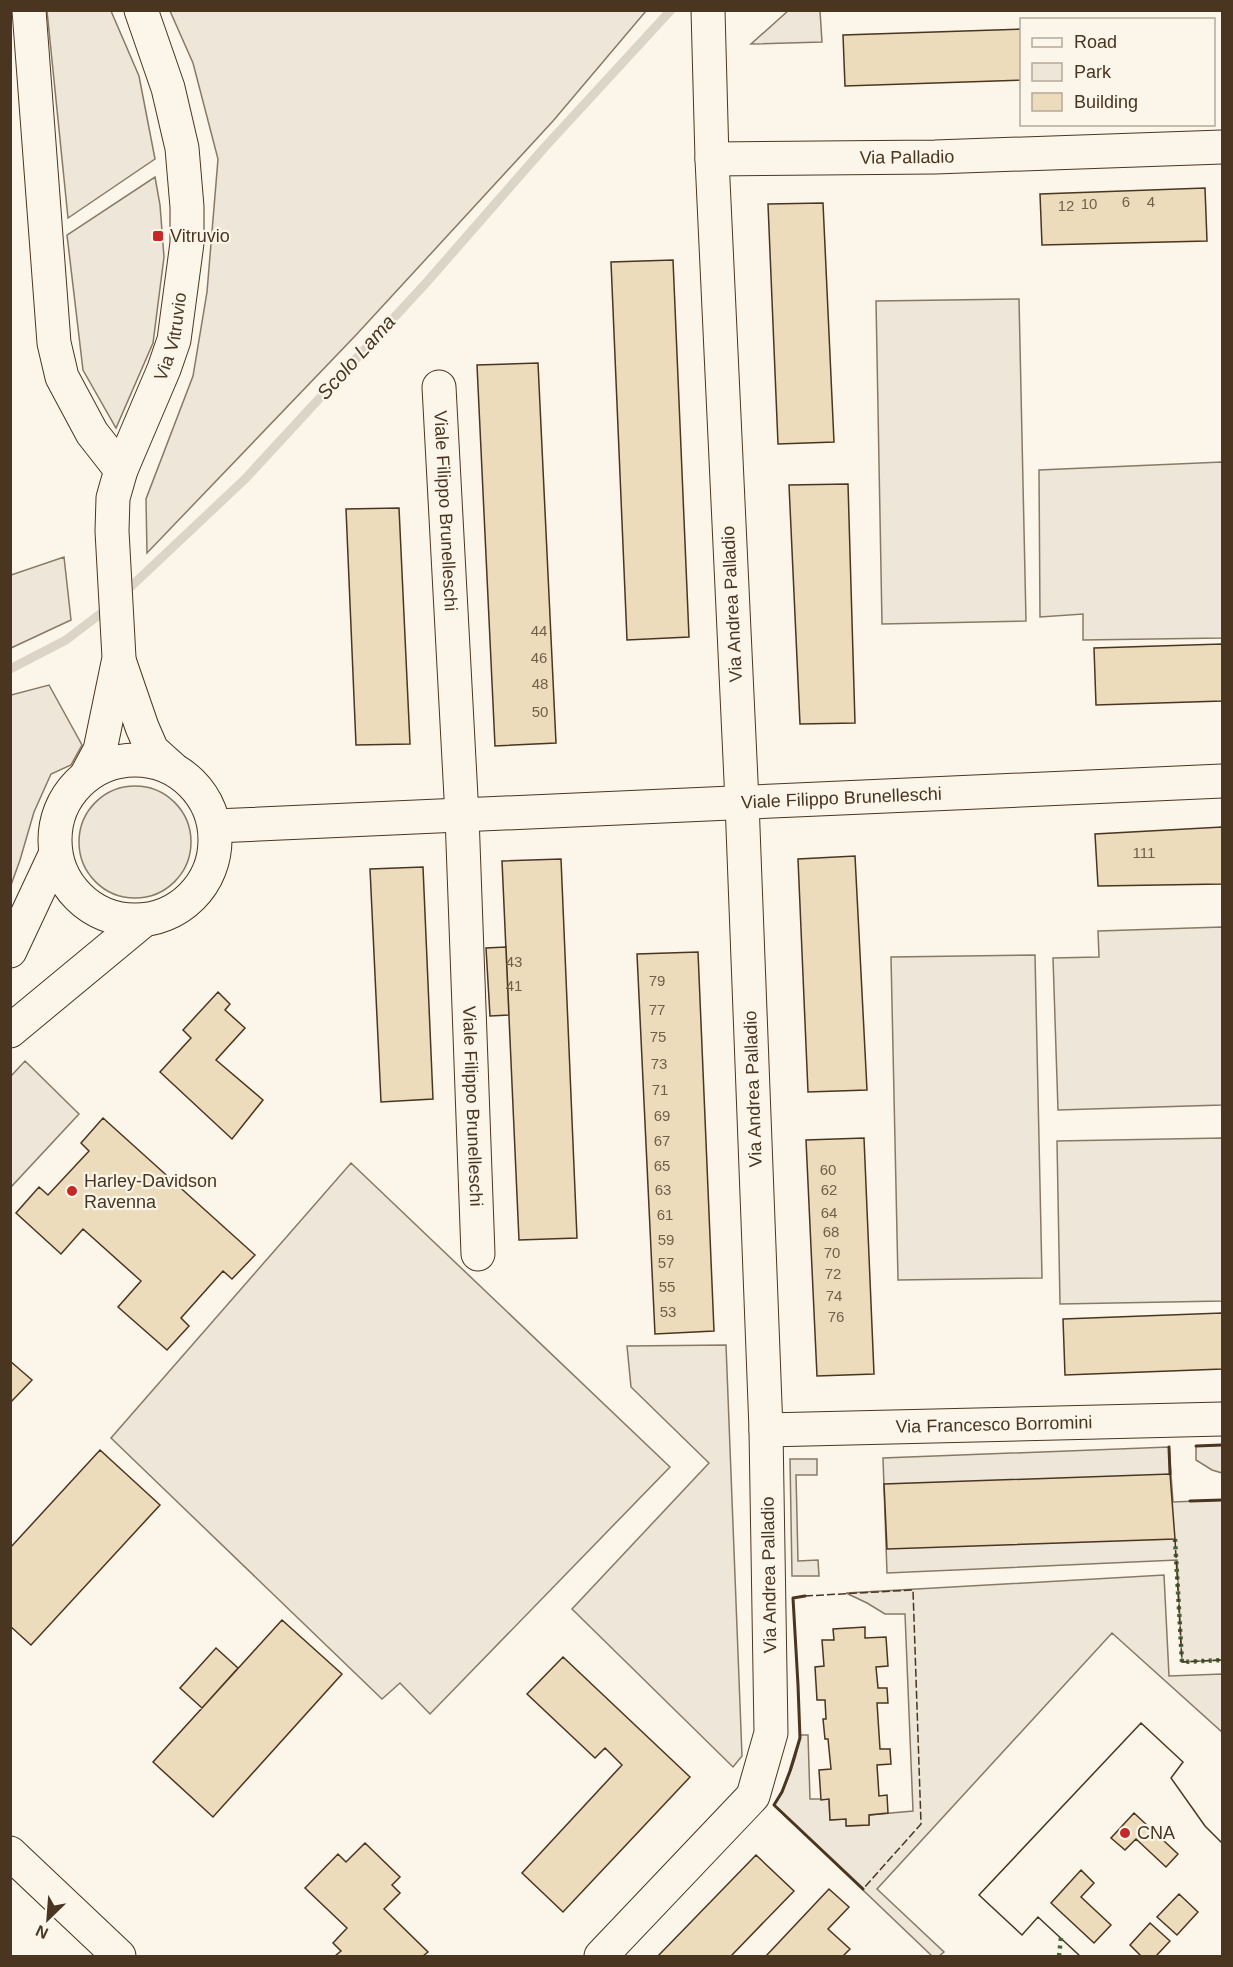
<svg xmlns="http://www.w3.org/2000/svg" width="1233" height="1967" viewBox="0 0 1233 1967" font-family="Arial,sans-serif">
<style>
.green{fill:#ede6d9;stroke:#887966;stroke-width:1.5}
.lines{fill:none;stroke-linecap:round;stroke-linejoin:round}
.stream{stroke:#dcd4c6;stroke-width:9}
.building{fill:#ecdcbc;stroke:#4a3520;stroke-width:1.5;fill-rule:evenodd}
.minor-casing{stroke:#4a3520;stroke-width:35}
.minor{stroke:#fbf6e9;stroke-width:33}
.hedge{stroke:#436837;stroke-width:4.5;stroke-dasharray:3 4.5;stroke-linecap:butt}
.fence{stroke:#4a3520;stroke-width:1.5;stroke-dasharray:8 3;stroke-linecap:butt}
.wall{stroke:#4a3520;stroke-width:3}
.poi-dot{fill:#c62828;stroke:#fbf6e9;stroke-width:2}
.labels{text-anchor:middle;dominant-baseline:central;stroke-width:4.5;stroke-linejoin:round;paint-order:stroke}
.number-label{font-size:15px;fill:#725f47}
.street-label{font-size:18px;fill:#4a3520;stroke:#fbf6e9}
.poi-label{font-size:18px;fill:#4a3520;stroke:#fbf6e9;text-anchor:start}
.water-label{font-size:20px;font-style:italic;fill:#4a3520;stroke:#fbf6e9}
</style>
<rect width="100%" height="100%" fill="#fbf6e9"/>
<!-- green -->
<path class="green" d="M789,10L820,11L822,42L751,44Z
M47,11H111L139,76L155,159L68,218Z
M170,11H646L553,121L356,335L147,553L146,499L193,376L207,292L218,159L193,63Z
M155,177L160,205L164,257L153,343L116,428L83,370L67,235Z
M1019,299L1026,621L882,624L876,301Z
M1222,462V638L1083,640V614L1040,617L1039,470Z
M64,557L71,620L11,648V575Z
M49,685L82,745L71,765L51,774L34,812L20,860L11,885V695Z
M79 842a56 56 0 1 1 112 0a56 56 0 1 1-112 0Z
M1222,927V1105L1058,1110L1053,958L1099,957L1098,931Z
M1035,955L1042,1278L898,1280L891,957Z
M25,1061L79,1114L11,1187V1076Z
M1222,1138V1301L1060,1304L1057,1141Z
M351,1163L670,1467L430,1714L400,1683L382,1699L111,1438Z
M726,1345L742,1756L733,1767L572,1609L709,1463L631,1387L627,1346Z
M1222,1445V1473L1212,1470L1196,1460V1446Z
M1169,1447L1173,1502L1222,1500V1660L1182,1662L1177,1560L887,1573L883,1458Z
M790,1459H817V1475H796L798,1561L818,1560L819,1576H792Z
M1164,1575L1169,1676L1222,1674V1732L1112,1633L877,1889L944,1952L939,1956H932L774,1805C786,1785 797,1759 800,1735H808L810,1799H829L830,1820L846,1819L847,1826L869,1825V1815L913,1811L905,1614H885L867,1603L846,1593Z"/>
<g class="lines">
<!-- stream -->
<path class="stream" d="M122,595L245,479L426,283L544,148L671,10
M10,669L66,640L108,608"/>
</g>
<!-- building -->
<path class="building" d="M1022,29V80L845,86L843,35Z
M1205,188L1207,241L1042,245L1040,194Z
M823,203L834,442L778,444L768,204Z
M673,260L689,637L627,640L611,262Z
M538,363L556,743L495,746L477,365Z
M848,484L855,723L800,724L789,485Z
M399,508L410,744L356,745L346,509Z
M1222,644V701L1096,705L1094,648Z
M1222,827V884L1098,886L1095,834Z
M855,856L867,1090L808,1092L798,859Z
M561,859L577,1238L519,1240L502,861Z
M423,867L433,1099L381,1102L370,869Z
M506,947L509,1015L490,1016L486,948Z
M698,952L714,1331L655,1334L637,954Z
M218,992L230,1004L225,1010L245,1028L216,1060L263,1100L232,1139L160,1072L191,1038L183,1030Z
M103,1118L255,1255L232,1279L223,1271L181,1318L189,1326L167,1350L118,1307L141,1281L83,1229L61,1254L16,1213L39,1187L48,1195L89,1151L81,1143Z
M864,1138L874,1374L817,1376L806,1140Z
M1222,1313V1369L1065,1375L1063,1319Z
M10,1361L32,1380L10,1403Z
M100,1450L160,1505L31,1645L10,1626V1548Z
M1170,1474L1175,1539L887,1549L884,1484Z
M282,1620L342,1674L213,1817L153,1762Z
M865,1627V1638L886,1637L888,1666L876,1667L878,1688H887L888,1703H877L880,1749H890L891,1764L877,1765L879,1796L887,1795L888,1813L869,1815V1825L846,1826V1819L830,1820L829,1799L821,1800L819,1770L831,1769L828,1739H825L823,1719H826L825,1700H817L815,1667L824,1666L822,1640H834L833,1629Z
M216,1648L238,1668L202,1708L180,1688Z
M563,1657L690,1777L563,1912L522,1873L622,1765L605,1748L595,1758L527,1694Z
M1141,1723L1183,1762L1171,1778L1205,1826L1222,1843V1956H1156L1170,1941L1150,1923L1130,1945L1141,1956H1080L1038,1917L1022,1935L979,1895ZM1134,1813L1178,1854L1166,1867L1136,1839L1125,1850L1111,1838ZM1081,1870L1094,1883L1081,1897L1111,1925L1094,1943L1051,1903ZM1179,1894L1198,1912L1177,1935L1157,1917Z
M1141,1723L1183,1762L1171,1778L1205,1826L1222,1843V1956H1080L1038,1917L1022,1935L979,1895Z
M365,1843L400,1877L392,1885L400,1893L384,1909L428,1952L423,1956H335L341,1951L333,1943L347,1928L305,1888L338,1854L346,1862Z
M756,1855L794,1891L731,1956H658Z
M829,1889L849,1907L828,1929L850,1949L843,1956H766Z"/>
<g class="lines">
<defs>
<g id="minor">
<path d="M29,10L54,343L62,377L92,433L121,470"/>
<path id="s1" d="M712,159L935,157L1222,147"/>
<path id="s2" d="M439,387L462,816L478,1254"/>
<path d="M120,663L142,727L152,750L172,768"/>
<circle cx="135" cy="840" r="80"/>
<path id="s3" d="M86,776L100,750L119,658L112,531L113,498L121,470L164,369L174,340L187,243V207L182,148L168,88L141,10"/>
<path id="s4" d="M215,826L1222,781"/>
<path d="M10,951L55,855"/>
<path d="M10,1031L144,920"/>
<path id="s5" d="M766,1430L1222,1419"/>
<path d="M10,1853L119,1956"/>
<path d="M601,1956L753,1796L771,1733L766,1430L742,802L712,159L708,10"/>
</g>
</defs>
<!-- minor casing -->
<use href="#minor" class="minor-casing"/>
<!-- minor -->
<use href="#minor" class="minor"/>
<!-- hedge -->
<path class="hedge" d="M1175,1539L1182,1662L1222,1660
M1059,1956L1061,1938"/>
<!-- fence -->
<path class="fence" d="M1175,1539L1182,1662L1222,1660
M805,1596L913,1590L921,1824L863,1889"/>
<!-- wall -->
<path class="wall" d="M1196,1446L1222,1445
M1169,1447L1170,1474
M1190,1501L1222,1500
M805,1596L793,1598L798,1685L800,1738L790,1771L782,1792L774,1805L863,1889"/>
</g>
<!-- markers -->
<g class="poi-dot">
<rect x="152" y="230" width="12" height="12" rx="3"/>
<circle cx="72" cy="1191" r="6"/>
<circle cx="1125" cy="1833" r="6"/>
</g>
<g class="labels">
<!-- number labels -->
<g class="number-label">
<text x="1126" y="201">6</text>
<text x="1151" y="201">4</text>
<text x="1089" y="203">10</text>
<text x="1066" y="205">12</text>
<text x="539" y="630">44</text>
<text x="539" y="657">46</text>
<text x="540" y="683">48</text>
<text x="540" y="711">50</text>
<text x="1144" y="852">111</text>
<text x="514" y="961">43</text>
<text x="657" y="980">79</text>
<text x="514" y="985">41</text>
<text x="657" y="1009">77</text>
<text x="658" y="1036">75</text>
<text x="659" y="1063">73</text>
<text x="660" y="1089">71</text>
<text x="662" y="1115">69</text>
<text x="662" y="1140">67</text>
<text x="662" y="1165">65</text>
<text x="828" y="1169">60</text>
<text x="663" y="1189">63</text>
<text x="829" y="1189">62</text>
<text x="829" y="1212">64</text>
<text x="665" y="1214">61</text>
<text x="831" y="1231">68</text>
<text x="666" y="1239">59</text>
<text x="832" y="1252">70</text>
<text x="666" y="1262">57</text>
<text x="833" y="1273">72</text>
<text x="667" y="1286">55</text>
<text x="834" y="1295">74</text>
<text x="668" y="1311">53</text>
<text x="836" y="1316">76</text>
</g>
<!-- street labels -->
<g class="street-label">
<text stroke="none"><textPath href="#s1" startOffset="195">Via Palladio</textPath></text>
<text stroke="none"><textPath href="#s3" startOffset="456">Via Vitruvio</textPath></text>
<text stroke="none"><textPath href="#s2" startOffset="124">Viale Filippo Brunelleschi</textPath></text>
<text transform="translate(732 604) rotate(-93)">Via Andrea Palladio</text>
<text stroke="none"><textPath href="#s4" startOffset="627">Viale Filippo Brunelleschi</textPath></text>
<text transform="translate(753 1089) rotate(-92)">Via Andrea Palladio</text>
<text stroke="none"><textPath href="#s2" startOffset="720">Viale Filippo Brunelleschi</textPath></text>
<text stroke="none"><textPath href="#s5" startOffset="228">Via Francesco Borromini</textPath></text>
<text transform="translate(769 1575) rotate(-91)">Via Andrea Palladio</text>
</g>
<!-- poi labels -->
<g class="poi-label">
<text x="170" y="236">Vitruvio</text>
<text x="84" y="1181">Harley-Davidson<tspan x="84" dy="21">Ravenna</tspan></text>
<text x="1137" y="1833">CNA</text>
</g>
<!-- water labels -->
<g class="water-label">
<text transform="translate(356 357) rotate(-48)">Scolo Lama</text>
</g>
</g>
<!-- border -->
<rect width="1233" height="1967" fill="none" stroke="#4a3520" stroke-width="24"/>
<!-- legend -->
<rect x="1020" y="18" width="195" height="108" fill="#fbf6e9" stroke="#b4a999" stroke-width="1.5"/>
<rect x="1032" y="38" width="30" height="9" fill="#fbf6e9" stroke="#b4a999" stroke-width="1.5"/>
<text x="1074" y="48" font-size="18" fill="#4a3520">Road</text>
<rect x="1032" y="63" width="30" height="18" fill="#ede6d9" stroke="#b4a999" stroke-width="1.5"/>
<text x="1074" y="78" font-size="18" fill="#4a3520">Park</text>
<rect x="1032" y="93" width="30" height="18" fill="#ecdcbc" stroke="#b4a999" stroke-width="1.5"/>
<text x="1074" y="108" font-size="18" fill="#4a3520">Building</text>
<!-- north arrow -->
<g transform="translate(48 1919) rotate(205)" stroke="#fbf6e9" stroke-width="4.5" paint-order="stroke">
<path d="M0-4.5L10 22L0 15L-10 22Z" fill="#4a3520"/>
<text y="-9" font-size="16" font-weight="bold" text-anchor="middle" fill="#4a3520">N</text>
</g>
</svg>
